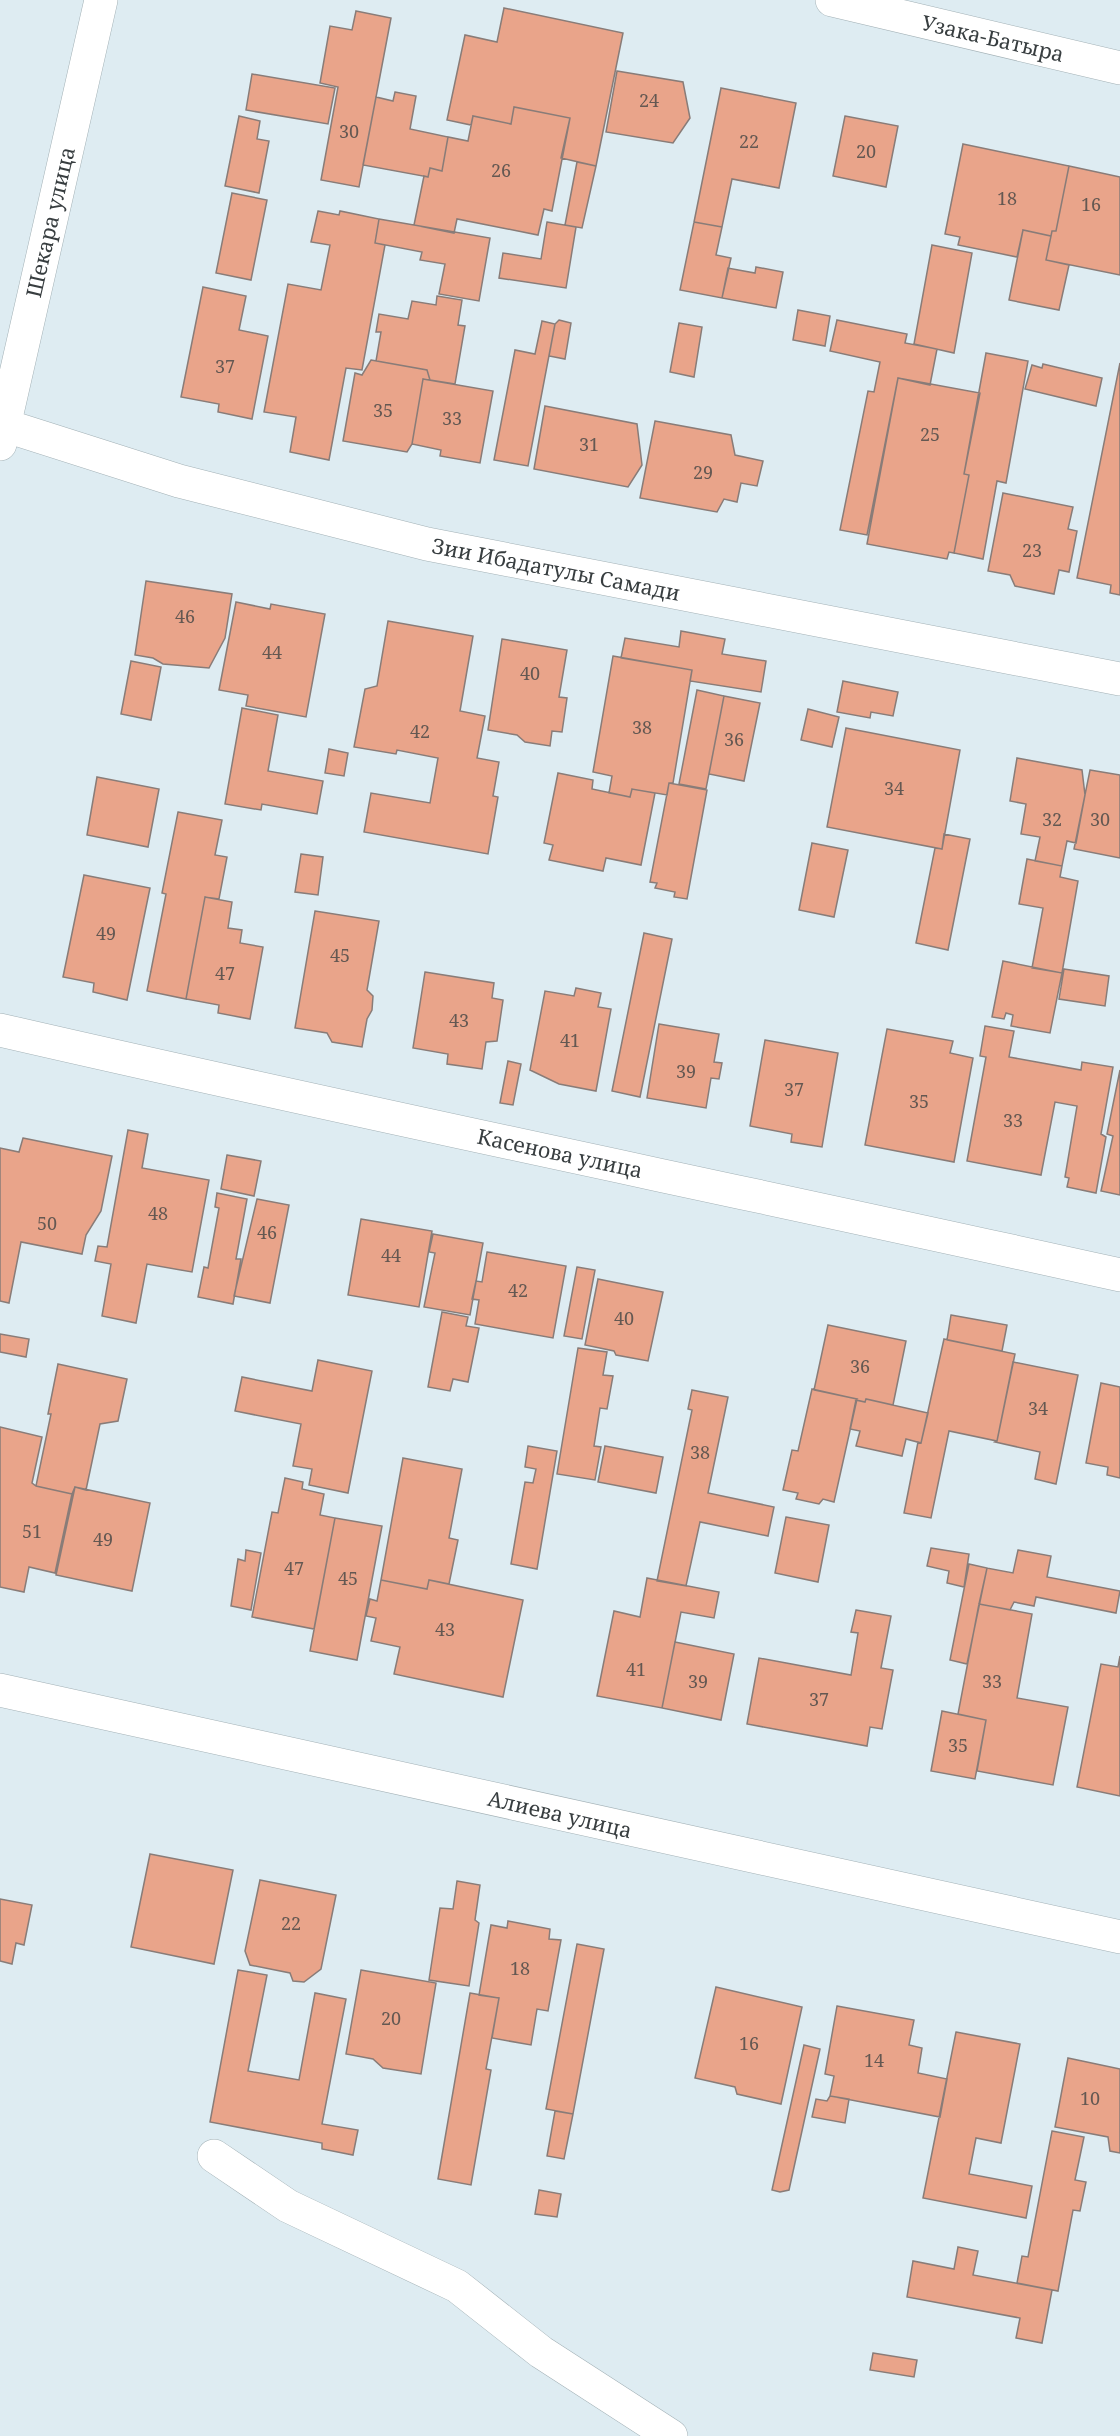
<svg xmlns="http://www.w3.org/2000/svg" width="1120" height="2436" viewBox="0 0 1120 2436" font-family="'Noto Serif',serif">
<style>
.building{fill:#e9a48a;stroke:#897c78;stroke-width:1.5}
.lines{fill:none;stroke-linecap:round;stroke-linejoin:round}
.minor-casing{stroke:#a3b1b6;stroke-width:34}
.tertiary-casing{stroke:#a3b1b6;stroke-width:34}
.minor{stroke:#fff;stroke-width:33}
.tertiary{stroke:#fff;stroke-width:33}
.labels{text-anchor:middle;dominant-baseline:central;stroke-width:4.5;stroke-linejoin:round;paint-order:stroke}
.number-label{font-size:18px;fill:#645852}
.street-label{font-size:21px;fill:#383e40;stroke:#fff}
</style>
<rect width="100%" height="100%" fill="#deecf2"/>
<!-- building -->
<path class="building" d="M504,8L623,33L596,166L561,158L570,118L514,107L511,124L473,116L471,125L447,120L465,35L497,42Z
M356,11L391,18L359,187L321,180L338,87L320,83L330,26L352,30Z
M617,71L683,82L690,118L673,143L606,132Z
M252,74L335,88L328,124L246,110Z
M721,88L796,103L779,188L732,179L722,227L694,222Z
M395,92L416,96L410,129L448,137L442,171L430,168L428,177L363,165L376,97L393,101Z
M514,107L570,118L552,211L544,209L538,235L457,219L454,233L414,225L424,176L428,177L430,168L442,171L448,137L468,141L473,116L511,124Z
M239,116L260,121L257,139L269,141L259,193L225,186Z
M845,116L898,126L886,187L833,176Z
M963,144L1069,166L1056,231H1052L1051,236L1023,230L1017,257L958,245L960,237L945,234Z
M577,162L596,166L582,228L565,225Z
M1069,166L1120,177V275L1046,260L1052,231H1056Z
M232,193L267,200L251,280L216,273Z
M318,211L339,215L340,211L379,219L375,243L385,245L362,370L346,368L329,460L290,452L296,417L264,412L288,284L321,290L330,245L311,242Z
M379,219L490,238L479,301L439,294L445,264L420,260L422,252L375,243Z
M547,222L576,227L566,288L499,278L503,253L541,259Z
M694,222L722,227L716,255L731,258L722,298L680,290Z
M1023,230L1051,236L1046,260L1069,265L1059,310L1009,300Z
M932,245L972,253L954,353L914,344Z
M756,267L783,272L776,308L722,298L728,268L755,273Z
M203,287L246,296L239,330L268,336L252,419L218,412L219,404L181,397Z
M437,296L462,300L458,325L465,326L455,384L430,380L427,370L376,361L381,332H376L379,314L408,319L412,301L436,305Z
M798,310L830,316L825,346L793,340Z
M559,320L571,323L565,359L549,356L555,324Z
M837,320L907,334L905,343L937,349L930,385L898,378L867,535L840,530L868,391L874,392L880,362L830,351Z
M542,321L555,324L528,466L494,460L515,350L535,354Z
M679,323L702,327L694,377L670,372Z
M986,353L1028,361L1006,483L997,481L983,559L954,553L969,475L964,474Z
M371,360L427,370L430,380L423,379L412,444L407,452L343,441L355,373L362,375Z
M1120,363V595L1110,593L1111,585L1077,578Z
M1043,364L1102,378L1096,406L1025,389L1032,365L1042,368Z
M898,378L980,393L964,474L969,475L954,553L949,552L947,559L867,544Z
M423,379L493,391L480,463L440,456L441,450L412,444Z
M545,406L637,424L642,465L628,487L534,469Z
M655,421L731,435L735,455L763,461L757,486L741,483L737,502L724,499L717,512L640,498Z
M1003,493L1073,507L1068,529L1077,531L1069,572L1059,570L1054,594L1015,586L1010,575L988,571Z
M146,581L232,594L225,638L209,668L163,664L153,658L135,655Z
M236,602L270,609L271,604L325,614L306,717L246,706L248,695L219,690Z
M388,621L473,636L460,711L485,716L477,758L499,762L493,796L498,797L488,854L364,832L371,793L430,803L438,758L397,750L396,754L354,747L365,689L377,686Z
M681,631L725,639L722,654L766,661L761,692L690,681L692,670L621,658L625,638L679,647Z
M502,639L567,650L559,697L567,698L562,732L552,731L550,746L525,742L517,735L488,730Z
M613,656L692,670L673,783H669L667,795L632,789L630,797L609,793L612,776L593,772Z
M131,661L161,667L151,720L121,714Z
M843,681L898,692L893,716L871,712L870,718L837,712Z
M697,690L724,696L706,789L679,784Z
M724,696L760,703L744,781L709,774Z
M242,708L278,715L268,771L323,781L317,814L262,804L261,810L225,804Z
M808,709L839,717L832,747L801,740Z
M846,728L960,750L942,849L827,827Z
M329,749L348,753L344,776L325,773Z
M1017,758L1082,770L1085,795L1076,843L1067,841L1062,866L1035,861L1040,837L1021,834L1026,804L1010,801Z
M1090,770L1120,775V858L1074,849Z
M558,773L593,780L592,789L630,797L632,789L655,793L641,865L606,858L603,871L549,860L553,845L544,843Z
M97,777L159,789L148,847L87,835Z
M669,783L707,790L687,899L674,897L675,892L655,888L657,883L650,882Z
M178,812L222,820L215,855L227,857L219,899L205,897L186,999L147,991L166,894L162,893Z
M944,834L970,839L948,950L916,943L935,848L942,849Z
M812,843L848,850L834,917L799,910Z
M301,854L323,857L318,895L295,892Z
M1027,859L1062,866L1060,877L1078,881L1062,973L1032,968L1043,908L1019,904Z
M84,875L150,888L127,1000L93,992L94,983L63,977Z
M205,897L232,902L228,928L242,930L240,943L263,947L250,1019L218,1013L219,1005L186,999Z
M315,911L379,921L367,990L373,996L372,1010L367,1019L362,1047L332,1042L327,1033L295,1028Z
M644,933L672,939L640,1097L612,1091Z
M1003,961L1062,973L1050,1033L1011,1026L1013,1015L1006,1013L1004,1019L992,1017Z
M1064,969L1109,976L1105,1006L1059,999Z
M425,972L494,983L492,998L503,1000L497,1041L486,1042L482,1069L447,1064L448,1054L413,1048Z
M576,988L601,993L598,1007L611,1009L596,1091L559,1084L530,1070L545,991L574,996Z
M659,1024L719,1034L714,1062L722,1063L719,1079L711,1078L706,1108L647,1098Z
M985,1026L1014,1031L1009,1057L1081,1070L1082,1062L1113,1067L1101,1134L1106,1137L1096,1193L1067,1187L1069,1178L1065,1177L1077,1106L1055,1102L1041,1175L967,1161L986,1057L980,1056Z
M887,1029L953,1041L950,1053L973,1058L954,1162L865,1145Z
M765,1040L838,1053L822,1147L791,1142L792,1134L750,1126Z
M508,1061L521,1064L513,1105L500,1103Z
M1120,1070V1195L1101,1191L1113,1136L1107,1134Z
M128,1130L148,1134L142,1168L209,1180L192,1272L147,1264L136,1323L102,1316L111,1264L95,1261L98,1246L107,1247Z
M23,1138L112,1156L101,1211L86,1235L82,1254L21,1242L9,1303L0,1301V1148L19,1152Z
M227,1155L261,1161L254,1196L221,1189Z
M217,1193L247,1199L236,1259H241L233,1304L198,1297L204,1267L208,1268L219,1208L215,1207Z
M257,1199L289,1205L270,1303L234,1296Z
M361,1219L432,1231L419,1307L348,1295Z
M433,1234L483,1243L470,1315L424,1307L435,1253L429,1252Z
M487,1252L566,1266L553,1338L475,1324L479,1300L472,1299L476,1281L482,1282Z
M577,1267L595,1270L582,1339L564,1336Z
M598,1279L663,1292L648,1361L616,1355L614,1351L585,1345Z
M442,1312L468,1317L466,1326L479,1328L468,1382L453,1379L450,1391L428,1387Z
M951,1315L1007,1325L1002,1351L947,1340Z
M828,1325L906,1341L893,1405L866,1399L865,1402L856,1400L857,1399L814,1390Z
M0,1334L29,1339L26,1357L0,1352Z
M944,1339L1015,1354L997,1441L949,1431L931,1518L904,1513L918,1442L921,1443Z
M578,1348L607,1352L603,1375L613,1376L607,1409L600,1408L594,1446L601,1447L595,1480L557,1474Z
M318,1360L372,1371L348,1493L309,1485L312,1469L293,1466L301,1424L235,1411L242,1377L312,1391Z
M1013,1362L1078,1375L1056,1484L1035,1479L1040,1452L995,1442L997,1441Z
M58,1364L127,1379L118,1421L100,1424L86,1490L75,1487L72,1494L36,1486L51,1414H48Z
M1101,1383L1120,1387V1478L1107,1475L1108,1467L1086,1463Z
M812,1389L857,1399L834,1502L823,1499L819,1504L796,1499L798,1493L783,1490L792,1450L798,1451Z
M692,1390L728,1397L708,1493L774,1507L768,1536L700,1522L686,1586L657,1581L692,1410L688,1409Z
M866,1399L928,1413L921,1443L906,1439L902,1456L856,1446L860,1431L850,1429L856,1400L865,1402Z
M0,1427L42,1437L32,1483L36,1486L72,1494L55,1573L29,1567L24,1592L0,1587Z
M528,1446L557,1451L537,1569L511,1564L525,1482L533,1483L536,1469L525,1467Z
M605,1446L663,1457L656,1493L598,1482Z
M403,1458L462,1469L449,1538L458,1540L449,1584L429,1580L427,1589L381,1580Z
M285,1478L303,1482L302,1489L324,1494L320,1515L335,1518L314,1629L252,1617L272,1512L278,1513Z
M75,1487L150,1503L132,1591L56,1575Z
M786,1517L829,1525L818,1582L775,1573Z
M335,1518L382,1526L357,1660L310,1651Z
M931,1548L969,1554L964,1587L947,1583L949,1571L927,1566Z
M246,1550L261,1553L251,1610L231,1606L238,1559L245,1561Z
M1018,1550L1051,1556L1047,1577L1120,1591L1116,1613L1036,1597L1034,1606L1014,1602L1010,1610L979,1604L987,1568L1013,1573Z
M969,1564L987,1568L967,1664L950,1660Z
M647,1578L719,1592L714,1618L681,1612L662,1708L597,1696L614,1611L640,1617Z
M381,1580L427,1589L429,1580L523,1600L503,1697L394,1674L400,1647L371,1641L376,1618L366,1616L370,1599L377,1601Z
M979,1604L1032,1614L1017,1698L1068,1707L1053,1785L977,1771L986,1720L958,1714Z
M856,1610L891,1616L881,1668L893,1670L882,1729L870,1727L867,1746L747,1724L759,1658L851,1675L858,1633L851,1632Z
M675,1642L734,1654L721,1720L662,1708Z
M1120,1656V1796L1077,1787L1101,1664L1118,1667Z
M942,1711L986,1720L975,1779L931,1771Z
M150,1854L233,1870L214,1964L131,1947Z
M260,1880L336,1895L321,1969L304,1982L293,1981L290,1973L250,1965L245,1951Z
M457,1881L480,1885L475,1920L479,1923L469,1986L429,1980L440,1908L453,1909Z
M0,1899L32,1905L24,1945L16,1943L12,1964L0,1961Z
M508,1921L550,1929L549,1939L561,1940L548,2011L537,2009L531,2045L492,2038L499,1998L479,1995L491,1925L507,1928Z
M577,1944L604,1949L573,2114L546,2109Z
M238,1970L267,1975L248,2071L299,2080L315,1993L346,1999L322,2124L358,2130L353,2155L322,2149V2143L210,2122Z
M361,1970L436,1983L421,2074L383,2068L373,2059L346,2054Z
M716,1987L802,2007L781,2104L737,2094L735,2087L695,2078Z
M470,1993L499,1998L486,2069L491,2070L471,2185L438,2179Z
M837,2006L914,2020L909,2045L922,2048L918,2073L947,2079L940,2117L830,2096L834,2076L825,2074Z
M956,2032L1020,2044L1001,2143L976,2138L969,2174L1032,2186L1026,2218L923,2198Z
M804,2045L820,2049L789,2190L780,2192L772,2190Z
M1068,2058L1120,2069V2153L1110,2151L1108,2137L1055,2127Z
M830,2096L849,2099L845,2123L812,2117L816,2099L827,2101Z
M555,2111L573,2114L564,2159L547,2156Z
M1052,2131L1084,2137L1075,2180L1086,2182L1080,2211L1073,2210L1058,2291L1017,2283L1022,2256L1028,2257Z
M539,2190L561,2194L557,2217L535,2214Z
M958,2247L978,2251L973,2275L1052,2290L1042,2343L1016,2338L1020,2318L907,2297L913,2261L954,2269Z
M873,2353L917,2360L914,2377L870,2370Z"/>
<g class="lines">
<defs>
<path id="minor" d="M832,0L1120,68
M0,424L179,481L427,544L1120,679
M0,444L101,0
M0,1030C372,1116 747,1192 1120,1275
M214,2156L288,2206L457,2286L541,2352L671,2436"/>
<path id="tertiary" d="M0,1690L1120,1937"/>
</defs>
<!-- minor casing -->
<use href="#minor" class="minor-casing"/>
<!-- tertiary casing -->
<use href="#tertiary" class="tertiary-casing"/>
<!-- minor -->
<use href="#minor" class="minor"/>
<!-- tertiary -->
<use href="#tertiary" class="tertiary"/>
</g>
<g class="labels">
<!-- number labels -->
<g class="number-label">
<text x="649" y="100">24</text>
<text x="349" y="131">30</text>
<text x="749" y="141">22</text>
<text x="866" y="151">20</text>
<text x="501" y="170">26</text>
<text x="1007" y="198">18</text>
<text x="1091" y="204">16</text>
<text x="225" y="366">37</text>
<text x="383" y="410">35</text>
<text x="452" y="418">33</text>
<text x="930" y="434">25</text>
<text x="589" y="444">31</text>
<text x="703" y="472">29</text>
<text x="1032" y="550">23</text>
<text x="185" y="616">46</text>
<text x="272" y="652">44</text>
<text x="530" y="673">40</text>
<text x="642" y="727">38</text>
<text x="420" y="731">42</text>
<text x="734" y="739">36</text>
<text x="894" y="788">34</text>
<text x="1052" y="819">32</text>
<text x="1100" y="819">30</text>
<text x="106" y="933">49</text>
<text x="340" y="955">45</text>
<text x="225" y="973">47</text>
<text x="459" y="1020">43</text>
<text x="570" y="1040">41</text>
<text x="686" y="1071">39</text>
<text x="794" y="1089">37</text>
<text x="919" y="1101">35</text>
<text x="1013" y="1120">33</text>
<text x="158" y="1213">48</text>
<text x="47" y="1223">50</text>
<text x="267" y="1232">46</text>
<text x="391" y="1255">44</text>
<text x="518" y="1290">42</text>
<text x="624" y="1318">40</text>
<text x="860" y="1366">36</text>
<text x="1038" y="1408">34</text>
<text x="700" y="1452">38</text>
<text x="32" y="1531">51</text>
<text x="103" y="1539">49</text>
<text x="294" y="1568">47</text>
<text x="348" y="1578">45</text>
<text x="445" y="1629">43</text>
<text x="636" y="1669">41</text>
<text x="698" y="1681">39</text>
<text x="992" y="1681">33</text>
<text x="819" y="1699">37</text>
<text x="958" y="1745">35</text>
<text x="291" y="1923">22</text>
<text x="520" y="1968">18</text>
<text x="391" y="2018">20</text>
<text x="749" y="2043">16</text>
<text x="874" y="2060">14</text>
<text x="1090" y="2098">10</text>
</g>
<!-- street labels -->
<g class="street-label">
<text transform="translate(993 38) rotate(13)">Узака-Батыра</text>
<text transform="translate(50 222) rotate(-77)">Шекара улица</text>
<text transform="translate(556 569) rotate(11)">Зии Ибадатулы Самади</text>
<text transform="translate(560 1153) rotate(12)">Касенова улица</text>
<text transform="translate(560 1814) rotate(13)">Алиева улица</text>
</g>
</g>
</svg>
